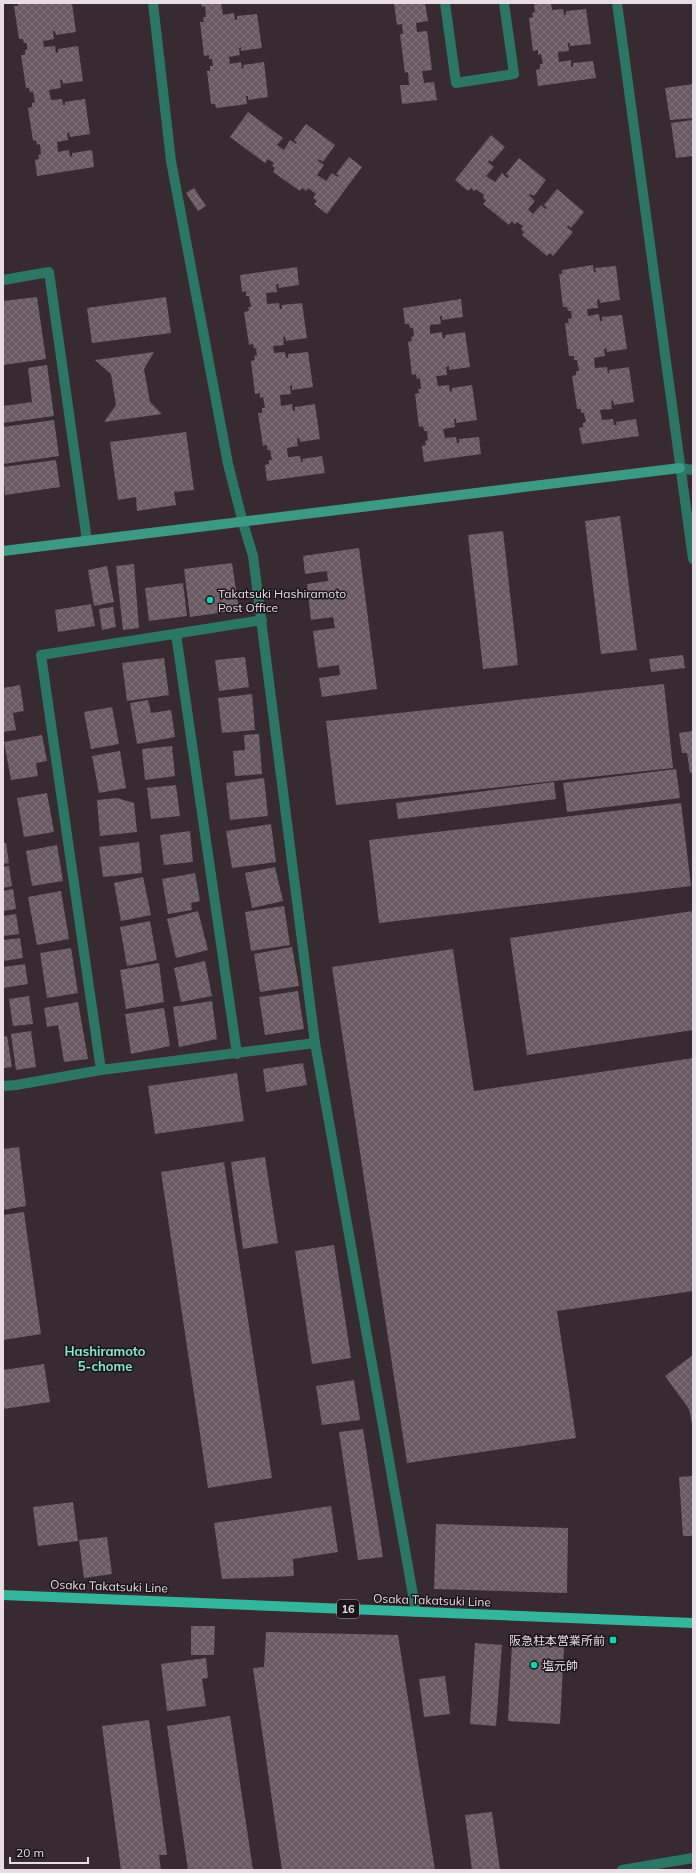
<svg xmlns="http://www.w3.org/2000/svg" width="696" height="1873" viewBox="0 0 696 1873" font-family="Mulish,'Noto Sans JP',sans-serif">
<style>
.building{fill:url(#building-cross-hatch)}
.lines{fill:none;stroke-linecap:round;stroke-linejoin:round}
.street{stroke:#2c7665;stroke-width:10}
.secondary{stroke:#3b9984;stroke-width:10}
.primary{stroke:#34b69c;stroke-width:10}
.poi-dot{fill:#12d5b4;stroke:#1b1418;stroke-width:1.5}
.labels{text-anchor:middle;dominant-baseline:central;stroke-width:3;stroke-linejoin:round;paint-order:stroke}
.shield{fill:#1b1418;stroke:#aaa1a5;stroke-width:1}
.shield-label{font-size:11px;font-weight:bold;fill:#e7dde2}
.poi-label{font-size:12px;fill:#e7dde2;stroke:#1b1418;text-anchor:start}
.street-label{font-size:12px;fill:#e7dde2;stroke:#1b1418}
.neighbourhood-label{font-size:13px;font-weight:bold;fill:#85e8cf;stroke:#1b1418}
</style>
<defs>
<pattern id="building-cross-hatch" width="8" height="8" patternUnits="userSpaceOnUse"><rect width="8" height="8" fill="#6a5a62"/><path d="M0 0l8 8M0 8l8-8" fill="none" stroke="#7f7178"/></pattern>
</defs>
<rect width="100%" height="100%" fill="#382a31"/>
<!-- building -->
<path class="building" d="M18,3H72L76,32L56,35L55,31H53L54,39L43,41L44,47L55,46L56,53L58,52V49L78,46L83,81L63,84L62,80H60L61,88L49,90L51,100L62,99L63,105H65V102L85,99L90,134L70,137L69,132L67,133L68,140L57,142L58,152L69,150L70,157L72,156V153L92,150L94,167L37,176L35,160L39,159L38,155L41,154L40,144L37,145L36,140L33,141L28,108L32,107V103L35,102L33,92H30L29,88H26L21,55H25V50H27V43H24L23,39H19L14,6H18Z
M201,3H221L223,15L234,13L235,20H237V16L257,14L262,48L241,51V47L239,48L240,55L229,57L230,64L241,62L242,69L244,68L243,65L264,62L268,97L248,100V96H246L247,104L216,108L215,104H211L207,71H210V66H213L212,59H209V55L204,56L200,22H204L203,17H206L205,6L202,7Z
M394,3H425L428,21L416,23L417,32L427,31L432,70L422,71L424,83L434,82L437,100L402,104L400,85H409L408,72L405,73L400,34H403L402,24L397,25Z
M534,3H551L552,10L563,9L564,15H566V11L586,9L591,44L570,46V43H568L569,51L558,52L559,62L571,60V67H573V63L593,61L596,78L538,86L536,70L540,69V64H543L541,54L538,55V50L533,51L529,18L533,17L532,13L535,12Z
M693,84V118L670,120L665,88Z
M248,112L283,138L277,145L284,150L290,140L296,144L297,143L294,140L306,124L335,145L323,162L319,159L318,161L324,165L317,175L326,181L332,173L337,177L339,175L336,174L349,157L362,167L327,214L314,204L317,201L313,198L316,194L308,188L306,191L302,188L300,191L273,172L275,168L272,166L274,163L268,159L265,163L230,137Z
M693,120V156L676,158L671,123Z
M491,135L505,147L492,162L489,160L488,162L494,167L486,176L495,182L502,173L507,178L509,176L506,174L519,158L546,180L534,196L530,194L529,195L535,201L528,209L533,214L541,205L545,209L547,208L544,205L557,189L584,212L571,228L568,225L567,227L573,232L553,256L550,253L547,256L522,235L524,232L521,229L523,226L517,222L515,225L512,221L509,225L483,204L486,201L483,198L484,195L476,189L474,191L471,188L468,191L455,180Z
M194,188L206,206L198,211L186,193Z
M593,265L594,272H596L595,268L616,266L620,300L600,303L599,299L597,300L598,308L587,309L588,316L599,314L600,321H602V317L622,315L627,349L607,352L606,348L604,349L605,356L594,358L595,368L607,367L608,373H609V370L629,367L634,402L614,405L613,401H611L612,409L600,410L602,420L613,419L614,425H617L616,422L636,419L639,436L582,444L579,428L583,427V423L586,422L584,413H581V409H577L572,376L576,375V371H579L577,360H574V356H569L565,323H569L568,319L572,318L571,311H568L567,307H563L559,274H562V270Z
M297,267L299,285L279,288L278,284H276L277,292L266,293L267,304L279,303L280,309H282V305L302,303L307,338L286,341L285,337H283L284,345L273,346L274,353L285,352L286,358H288V354L308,352L313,387L292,390V385L290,386L291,394L280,395L281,406L292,404L293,411L295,410V407L315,404L320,439L300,442L299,438H297L298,446L287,448L288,457L300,456L301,462H303L302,459L322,456L325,473L267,481L265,465L269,464V460H272L270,450H267V445L263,446L258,413H262V408H265L263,397L260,398V393L255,394L251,361L255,360L254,356L257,355L256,348L254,349L253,344L249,345L244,312L249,311L248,307H251L249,296H246V291L242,292L240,275Z
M37,297L46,359L3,365V301Z
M166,297L171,333L92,343L87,308Z
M461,299L463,317L442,320V316H440L441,324L430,325V334L442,332L443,339L445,338V335L465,332L470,367L449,370V366L446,367L447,375L436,376L438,386L449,385L450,392L452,391V388L472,385L477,420L456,423V419H454L455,427L443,429L445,438L456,437L457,443H459V439L479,437L481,454L424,462L422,446L426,445L425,441L428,440L427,431H424L423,426L419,427L415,394L419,393L418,389H421L420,378L417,379L416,374L412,375L408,342L412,341L411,337L414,336L413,328H410L409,324H405L403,308Z
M154,352L144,369L150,402L162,414L104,422L116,405L111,374L95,360Z
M47,365L54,416L3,423V406L32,402L28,368Z
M54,420L59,456L3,464V427Z
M186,432L194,490L174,492L176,505L137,511L136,497L118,500L110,442Z
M56,460L60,487L5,495L3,467Z
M620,516L637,650L601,654L585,521Z
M503,531L518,665L483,669L468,535Z
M359,548L377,689L322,697L319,678L340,675L339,665L318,668L313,631L335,628L333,617L311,620L307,584L328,581L327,571L305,574L303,556Z
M232,563L239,610L190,617L184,569Z
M134,564L139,628L123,630L116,566Z
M107,566L114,602L94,606L88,570Z
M183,583L187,616L149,621L145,588Z
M91,604L95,626L58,632L55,610Z
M113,607L116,627L102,630L99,609Z
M683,655L685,668L651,672L649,659Z
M245,657L249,687L219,691L215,660Z
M164,658L169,695L127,701L122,663Z
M664,684L673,768L336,805L326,721Z
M20,685L24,711L13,713L16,730L3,732V688Z
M252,694L255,730L222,733L218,698Z
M148,700L151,713L171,710L175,737L137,744L130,703Z
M112,707L119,744L91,749L84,712Z
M693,731V772L690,773L687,753H682L679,733Z
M259,734L262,774L235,776L233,751L245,750L244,735Z
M42,735L47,761L36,763L38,776L11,780L4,742Z
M172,746L175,776L145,780L142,749Z
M120,751L126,788L99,793L92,756Z
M676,769L680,798L567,812L563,783Z
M264,778L268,816L230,820L226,783Z
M554,782L556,799L398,819L396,803Z
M176,785L180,816L151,819L147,788Z
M47,793L54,832L24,837L17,798Z
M117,798L134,803L137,832L100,836L97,800Z
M681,803L691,886L379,923L369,840Z
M271,824L276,862L232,868L226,831Z
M190,831L193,862L164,865L160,835Z
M139,842L142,873L103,877L99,847Z
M3,843H6L9,863L3,864Z
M57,845L63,881L32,886L26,851Z
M9,866L12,886L3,888V867Z
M275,867L283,901L252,908L245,873Z
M195,873L200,901L191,903L192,910L168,914L162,879Z
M143,877L151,915L121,921L114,883Z
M13,889L16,909L3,911V891Z
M61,891L69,939L37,945L28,897Z
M284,906L290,945L251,951L245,912Z
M198,911L208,950L176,958L167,919Z
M693,911V1030L527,1055L510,938Z
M16,914L19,934L3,936V916Z
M150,921L157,960L127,966L120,927Z
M20,938L23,958L3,961V940Z
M292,947L299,986L260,992L254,954Z
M71,948L78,993L47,998L40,953Z
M453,949L474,1091L693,1058V1291L557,1311L576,1438L407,1463L332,967Z
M205,961L212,996L181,1002L174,968Z
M159,963L164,1002L126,1009L120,970Z
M25,964L28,984L3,988V967Z
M298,991L304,1029L265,1035L259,997Z
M29,996L33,1024L13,1026L9,999Z
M212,1001L217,1039L179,1047L173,1007Z
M78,1002L88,1059L64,1062L58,1025L47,1027L44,1008Z
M164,1008L170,1046L131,1054L125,1014Z
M31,1031L36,1067L16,1070L11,1034Z
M7,1036L12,1067L3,1068V1037Z
M303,1063L307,1085L266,1092L263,1069Z
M237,1073L244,1121L155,1134L148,1086Z
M19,1147L26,1206L3,1210V1149Z
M265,1157L278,1243L243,1249L231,1162Z
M224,1162L272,1478L208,1488L161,1172Z
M24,1212L41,1334L3,1340V1215Z
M334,1245L351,1358L312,1364L295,1251Z
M693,1355V1423H692L689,1409L665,1376Z
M44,1364L50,1402L3,1409V1370Z
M354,1380L360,1420L322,1425L316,1386Z
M363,1429L383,1557L358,1560L339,1432Z
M693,1476V1536H683L679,1477Z
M73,1502L78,1541L38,1546L33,1507Z
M331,1506L338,1552L293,1559L294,1576L222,1579L214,1523Z
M436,1524L568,1528L567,1593L434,1589Z
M107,1537L112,1574L84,1578L79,1540Z
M191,1626H215L214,1655H191Z
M266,1632L398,1635L435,1870H282L253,1668L264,1667Z
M475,1643L502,1645L496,1726L470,1724Z
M512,1644L564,1647L560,1724L508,1721Z
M206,1658L208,1678L202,1679L206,1706L167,1711L161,1664Z
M445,1676L450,1714L424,1717L419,1679Z
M230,1716L253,1870H188L167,1726Z
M149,1720L167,1855H159L161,1870H121L102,1726Z
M492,1812L500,1870H472L465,1815Z"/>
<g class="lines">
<!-- street -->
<path class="street" d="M153,3L171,161L228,464L243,523L253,556L315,1043L416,1612
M445,3L456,83L514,74L504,3
M617,3L693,559
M3,280L49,272L87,541
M680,468L693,470
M176,634L237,1054
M101,1070L41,655L262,620
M3,1086L16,1085L101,1070L315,1043
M622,1870L693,1858"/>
<!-- secondary -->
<path class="secondary" d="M3,551L680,468"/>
<!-- primary -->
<path class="primary" d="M3,1595L693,1623"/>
</g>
<!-- markers -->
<g class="poi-dot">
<circle cx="210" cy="600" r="4"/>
<rect x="609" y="1636" width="8" height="8" rx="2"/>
<circle cx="534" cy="1665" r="4"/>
</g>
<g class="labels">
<!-- shield labels -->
<rect class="shield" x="337" y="1600" width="22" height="18" rx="3"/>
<g class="shield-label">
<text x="348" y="1609">16</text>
</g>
<!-- poi labels -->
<g class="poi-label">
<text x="218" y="593">Takatsuki Hashiramoto<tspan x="218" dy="14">Post Office</tspan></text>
<text x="605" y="1640" text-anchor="end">阪急柱本営業所前</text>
<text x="542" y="1665">塩元帥</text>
</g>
<!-- street labels -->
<g class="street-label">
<text transform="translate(109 1586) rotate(2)">Osaka Takatsuki Line</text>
<text transform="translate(432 1600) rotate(2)">Osaka Takatsuki Line</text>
</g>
<!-- neighbourhood labels -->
<g class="neighbourhood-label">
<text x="105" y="1351">Hashiramoto<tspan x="105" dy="15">5-chome</tspan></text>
</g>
</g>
<!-- border -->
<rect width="696" height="1873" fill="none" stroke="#e7dde2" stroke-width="8"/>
<!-- scale -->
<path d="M10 1857v6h78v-6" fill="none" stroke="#e7dde2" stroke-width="2"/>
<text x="16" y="1857" font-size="12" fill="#e7dde2" stroke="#1b1418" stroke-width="3" paint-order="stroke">20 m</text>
</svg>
